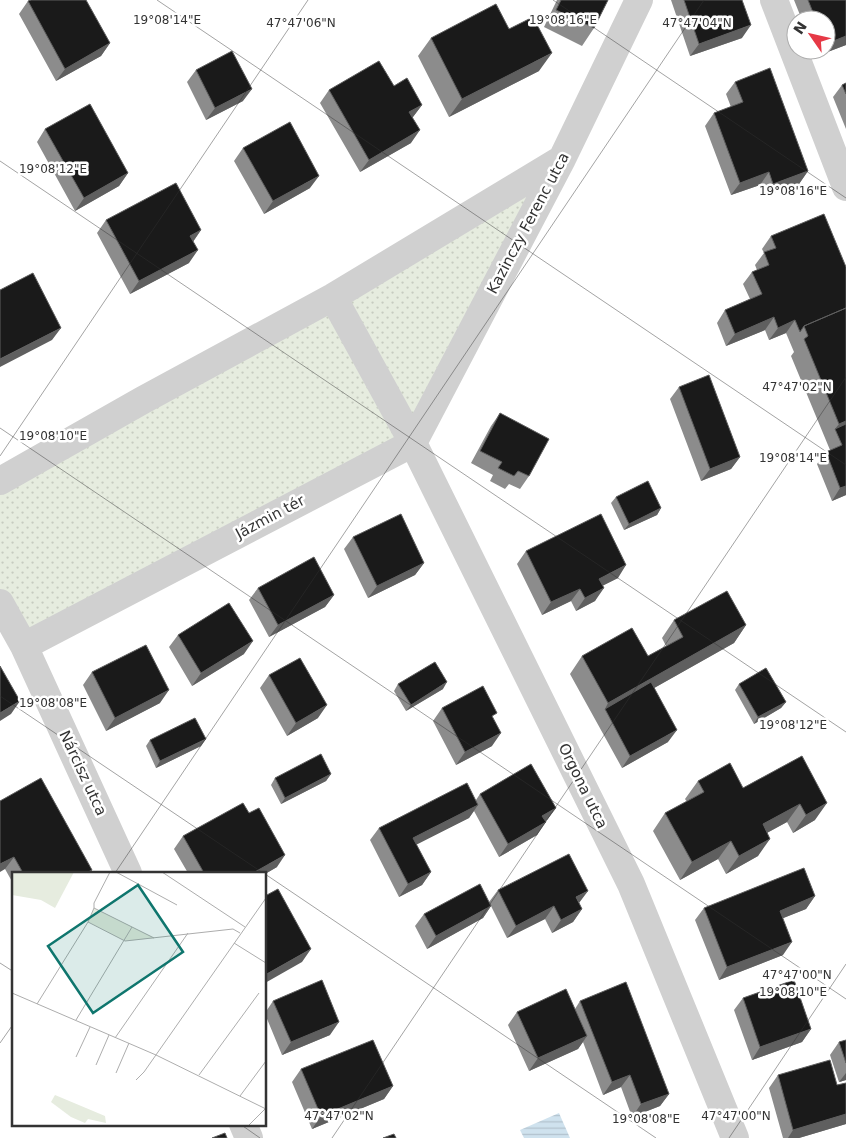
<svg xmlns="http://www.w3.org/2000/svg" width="846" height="1138" viewBox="0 0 846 1138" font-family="'DejaVu Sans',sans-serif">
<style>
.park{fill:url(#park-dots)}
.water{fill:url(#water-rules)}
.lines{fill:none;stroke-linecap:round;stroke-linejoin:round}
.street{stroke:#d0d0d0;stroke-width:28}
.wall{fill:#8c8c8c}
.shaded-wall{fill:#5f5f5f}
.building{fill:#1a1a1a;stroke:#5f5f5f}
.ticks{fill:none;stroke:#333;stroke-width:1;stroke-opacity:0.45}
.labels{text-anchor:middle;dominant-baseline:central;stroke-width:5;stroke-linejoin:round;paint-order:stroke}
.street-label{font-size:15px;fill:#333;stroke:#fff}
.inset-road{fill:none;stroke:#adadad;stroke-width:1}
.view{fill:#0f766e;fill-opacity:0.15;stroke:#0f766e;stroke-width:2.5}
.inset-edge{fill:none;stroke:#333;stroke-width:2.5}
.ticks-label{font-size:12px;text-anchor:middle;fill:#333;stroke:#fff;stroke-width:5;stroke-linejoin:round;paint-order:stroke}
</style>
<defs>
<pattern id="park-dots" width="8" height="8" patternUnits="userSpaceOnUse" patternTransform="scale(1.25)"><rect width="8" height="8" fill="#e6ecdf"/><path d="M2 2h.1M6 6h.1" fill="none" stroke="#c6cbc0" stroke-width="1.8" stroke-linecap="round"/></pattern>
<pattern id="water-rules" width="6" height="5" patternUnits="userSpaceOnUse" patternTransform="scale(1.25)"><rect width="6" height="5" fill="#cfe2ee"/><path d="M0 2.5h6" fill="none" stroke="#b2c2cd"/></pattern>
</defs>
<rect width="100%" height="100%" fill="#fff"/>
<!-- park -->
<path class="park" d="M562,159L413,443L24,646L0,603V481Z"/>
<!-- water -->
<path class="water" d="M559,1113L570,1138H524L520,1130Z"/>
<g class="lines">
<!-- street -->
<path class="street" d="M774,0L846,187
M333,297L413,443L631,884L735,1138
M413,443L562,159L639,0
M0,481L143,400L333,297L562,159
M0,603L24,646L413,443
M24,646L128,873
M243,1124L249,1138"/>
</g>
<!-- wall -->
<path class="wall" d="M557,0H608L594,28L582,46L544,27Z
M671,0H742V38L690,56Z
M794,0H846V45L817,56L815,50H826V20H802Z
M28,1L110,43L101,56L56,81L19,14Z
M509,29L539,71L449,117L418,56L431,38Z
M196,70L243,101L206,120L187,82Z
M735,82L808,171L799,184L764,196L760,185L731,195L705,126L714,113L731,107L726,94Z
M846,83V129L833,97L842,85Z
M394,86L422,105L412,118L411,143L360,172L320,103L329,90Z
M45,129L128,173L119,186L75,211L37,142Z
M243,148L310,188L264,214L234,161Z
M106,220L201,230L193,242L189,263L130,294L97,233Z
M771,236L846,267V495L832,501L817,464L826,452L830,450L791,356L794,352L786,333L769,340L765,330L726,346L717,323L725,310L750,299L743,284L752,272L757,270L755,265L764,253L762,249Z
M679,387L740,457L731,469L701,481L670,399Z
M500,413L529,476L520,489L509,484L505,489L490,481L493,475L471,463L491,426Z
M616,497L661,508L657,515L624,530L611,503Z
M353,537L424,563L415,575L368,598L344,549Z
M526,551L618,578L602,586L595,601L576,611L571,601L542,615L517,564Z
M258,588L334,595L325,607L269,637L249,600Z
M674,620L746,625L734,643L654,688L668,742L622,768L570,674L582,656H648L666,646L662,638Z
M178,635L244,654L192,686L169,647Z
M92,672L160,703L106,731L83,685Z
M269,675L318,718L287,736L260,688Z
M398,684L443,689L406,711L394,691Z
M739,684L786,702L781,708L754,724L735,690Z
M442,708L493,719L492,746L456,765L433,721Z
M150,740L201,746L156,768L146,746Z
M802,756L815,820L793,833L787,822L767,833L758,856L726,874L718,859L680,880L653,831L665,813L687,802L685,799L698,781L743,788Z
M331,774L326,781L281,804L271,785L275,778Z
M480,794L556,808L547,820L545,821L537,835L499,857L474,811L469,818L416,844L431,872L422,885L399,897L370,840L379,828L476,800Z
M0,801L92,870L90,873H14V885L5,869Z
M183,836L277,867L265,874V873H188L174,849Z
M498,890L579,903L582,909L573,922L552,933L545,919L507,938L491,906L483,918L427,949L415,926L424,914L489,902Z
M815,896L806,909L783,918V955L719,980L695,920L704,908Z
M743,998L811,1029L802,1042L752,1060L734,1010Z
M273,1001L330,1035L282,1055L265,1014V1013Z
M580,1001L669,1094L660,1106L632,1117L621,1087L603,1095L583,1042L578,1049L529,1071L508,1025L517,1012L575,1009Z
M846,1040V1080L839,1082L830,1055L839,1042Z
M301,1069L393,1086L384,1099L312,1129L292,1082Z
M778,1075L837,1085L846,1083V1124L799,1138H783L769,1088Z"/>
<!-- shaded-wall -->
<path class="shaded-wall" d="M751,25L742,38L690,56L699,44Z
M846,36V45L817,56L822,50H826V44Z
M110,43L101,56L56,81L65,69Z
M552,53L539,71L449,117L462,99Z
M252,89L243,101L206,120L215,108Z
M422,105L413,117L400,125L409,112Z
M420,130L411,143L360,172L369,160Z
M808,171L799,184L764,196L773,184Z
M769,172L760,185L731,195L740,183Z
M128,173L119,186L75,211L84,198Z
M319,176L310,188L264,214L273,201Z
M201,230L192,243L190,236Z
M198,250L189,263L130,294L139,281Z
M774,317L765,330L726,346L735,334Z
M795,320L786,333L769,340L778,328Z
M61,328L52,340L0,367V359Z
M846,421V433L835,429L839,424Z
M740,457L731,469L701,481L710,469Z
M846,486V495L832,501L840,488Z
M661,508L657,515L624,530L629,524Z
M424,563L415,575L368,598L377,586Z
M626,565L618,578L590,592L599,579Z
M604,588L595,601L576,611L585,598Z
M580,589L571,601L542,615L551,602Z
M334,595L325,607L269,637L278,625Z
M746,625L734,643L608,714L605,709L608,703Z
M253,641L244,654L192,686L201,673Z
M447,682L443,689L406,711L411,705Z
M169,690L160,703L106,731L115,718Z
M20,701L11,714L0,721V713Z
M786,702L781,708L754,724L758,717Z
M327,705L318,718L287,736L296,723Z
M677,730L668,742L622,768L630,756Z
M501,733L492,746L456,765L465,752Z
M206,739L201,746L156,768L160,761Z
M331,774L326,781L281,804L285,798Z
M827,803L815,820L793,833L806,815Z
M800,804L787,822L750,842L763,824Z
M478,805L469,818L404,851L413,838Z
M556,808L547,820L533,829L542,816Z
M546,822L537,835L499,857L508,844Z
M770,839L758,856L726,874L739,856Z
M731,841L718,859L680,880L692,862Z
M285,855L277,867L265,874V873H253Z
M14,857L5,869L0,872V864Z
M431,872L422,885L399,897L408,884Z
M588,891L579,903L576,897Z
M815,896L806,909L771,923L780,911Z
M491,906L483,918L427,949L436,936Z
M554,906L545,919L507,938L516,926Z
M582,909L573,922L552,933L561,920Z
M792,942L783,955L719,980L727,967Z
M311,949L302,962L265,983V975Z
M339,1022L330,1035L282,1055L291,1042Z
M811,1029L802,1042L752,1060L760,1047Z
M587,1036L578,1049L529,1071L538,1058Z
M846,1073V1080L839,1082Z
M630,1075L621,1087L603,1095L612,1082Z
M393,1086L384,1099L312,1129L321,1116Z
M669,1094L660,1106L632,1117L641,1104Z
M846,1114V1124L799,1138H788L793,1130Z"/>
<!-- building -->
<path class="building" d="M31,0H86L110,43L65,69L28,1Z
M561,0H608L594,28L556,10Z
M684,0H742L751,25L699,44Z
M808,0H846V36L826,44V20H816Z
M496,4L509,29L533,17L552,53L462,99L431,38Z
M232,51L252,89L215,108L196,70Z
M379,61L394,86L407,78L422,105L409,112L420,130L369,160L329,90Z
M770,68L808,171L773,184L769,172L740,183L714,113L743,102L735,82Z
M846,83V94L842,85Z
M90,104L128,173L84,198L45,129Z
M290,122L319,176L273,201L243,148Z
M176,183L201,230L190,236L198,250L139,281L106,220Z
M824,214L846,267V308L804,326L800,332L795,320L778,328L774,317L735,334L725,310L762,294L752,272L769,265L764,252L776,248L771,236Z
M33,273L61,328L0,359V290Z
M846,308V421L839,424L804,339L808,336L804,326Z
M709,375L740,457L710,469L679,387Z
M500,413L549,439L529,476L518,471L514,476L498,468L502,462L480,451Z
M846,424V486L840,488L826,452L842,445L835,429Z
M648,481L661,508L629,524L616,497Z
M401,514L424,563L377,586L353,537Z
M601,514L626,565L599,579L604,588L585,598L580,589L551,602L526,551Z
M314,557L334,595L278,625L258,588Z
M727,591L746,625L608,703L582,656L632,628L648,656L683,637L674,620Z
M229,603L253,641L201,673L178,635Z
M146,645L169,690L115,718L92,672Z
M300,658L327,705L296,723L269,675Z
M435,662L447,682L411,705L398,684Z
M0,666L20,701L0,713Z
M766,668L786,702L758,717L739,684Z
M651,682L677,730L630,756L605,709Z
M483,686L497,713L492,716L501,733L465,752L442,708Z
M195,718L206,739L160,761L150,740Z
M321,754L331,774L285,798L275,778Z
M802,756L827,803L806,815L800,804L763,824L770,839L739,856L731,841L692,862L665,813L704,792L698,781L730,763L743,788Z
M531,764L556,808L542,816L546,822L508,844L480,794Z
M41,778L92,870L86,873H23L14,857L0,864V801Z
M467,783L478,805L413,838L431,872L408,884L379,828Z
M243,803L249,813L259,808L285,855L253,873H204L183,836Z
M569,854L588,891L576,897L582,909L561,920L554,906L516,926L498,890Z
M804,868L815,896L780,911L792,942L727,967L704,908Z
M480,884L491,906L436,936L424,914Z
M278,889L311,949L265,975V896Z
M322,980L339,1022L291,1042L273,1001Z
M794,980L811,1029L760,1047L743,998Z
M626,982L669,1094L641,1104L630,1075L612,1082L580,1001Z
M566,989L587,1036L538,1058L517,1012Z
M373,1040L393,1086L321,1116L301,1069Z
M846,1040V1063L839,1042Z
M830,1060L837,1085L846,1083V1114L793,1130L778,1075Z
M225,1133L227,1138H212Z
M394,1134L396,1138H383Z"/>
<!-- ticks -->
<path class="ticks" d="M157,0L846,465M553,0L846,198M0,161L846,732M0,428L846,999M0,456L308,0M0,696L263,873M115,873L704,0M265,874L656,1138M0,963L14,972M0,1043L14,1023M240,1124L260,1138M332,1138L846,377M729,1138L846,964"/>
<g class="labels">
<!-- street labels -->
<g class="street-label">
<text transform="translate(528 223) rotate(-62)">Kazinczy Ferenc utca</text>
<text transform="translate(270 517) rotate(-28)">Jázmin tér</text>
<text transform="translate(83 773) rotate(65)">Nárcisz utca</text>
<text transform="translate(583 786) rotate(64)">Orgona utca</text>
</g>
</g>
<!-- overview -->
<g transform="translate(12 872)">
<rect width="254" height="254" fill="#fff"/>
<path d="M0,0H62L43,36L29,28L0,23Z" fill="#e6ecdf"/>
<path d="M43,223L93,244L94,251L76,247L73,251L59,245L39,230Z" fill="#e6ecdf"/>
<path d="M82,36L143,66L113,69L76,50Z" fill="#e6ecdf"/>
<path class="inset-road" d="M98,0L82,31V36L76,50L113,69M104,0L165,33M150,0L233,55M82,36L142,66M113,69L221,57L228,61M222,71L254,91M0,121L144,183L254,237M25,132L76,50M64,148L120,55M103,166L176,61M64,185L78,155M84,193L97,163M104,201L117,171M187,203L247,121M124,208L132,200L254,26M228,224L254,189M236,254L254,236"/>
<path class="view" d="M126,13L171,80L81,141L36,74Z"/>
<rect width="254" height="254" class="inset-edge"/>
</g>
<g class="ticks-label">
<text x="167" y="24">19°08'14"E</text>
<text x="563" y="24">19°08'16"E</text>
<text x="301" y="27">47°47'06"N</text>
<text x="697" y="27">47°47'04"N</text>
<text x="53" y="173">19°08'12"E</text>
<text x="793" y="195">19°08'16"E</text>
<text x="797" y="391">47°47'02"N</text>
<text x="53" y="440">19°08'10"E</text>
<text x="793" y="462">19°08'14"E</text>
<text x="53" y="707">19°08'08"E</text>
<text x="793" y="729">19°08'12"E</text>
<text x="797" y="979">47°47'00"N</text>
<text x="793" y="996">19°08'10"E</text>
<text x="339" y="1120">47°47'02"N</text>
<text x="736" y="1120">47°47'00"N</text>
<text x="646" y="1123">19°08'08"E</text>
</g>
<!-- north arrow -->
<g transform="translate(811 35) rotate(304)"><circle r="24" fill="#ffffff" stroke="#adadad"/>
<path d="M0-4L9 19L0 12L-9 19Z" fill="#e63946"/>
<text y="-8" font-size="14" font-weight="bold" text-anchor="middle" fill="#333333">N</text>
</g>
</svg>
